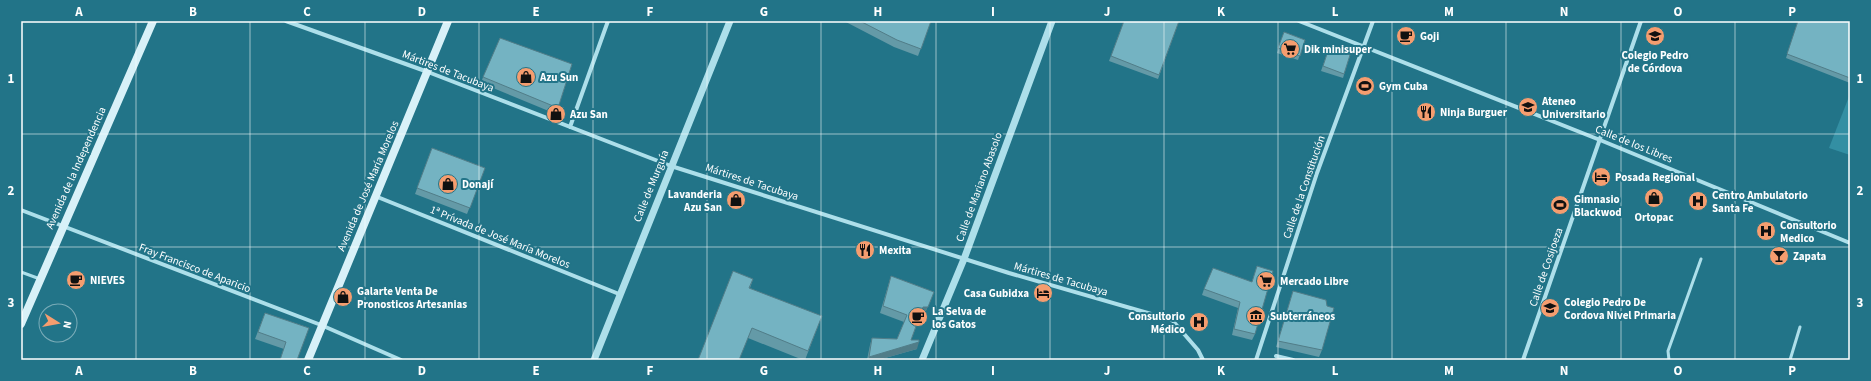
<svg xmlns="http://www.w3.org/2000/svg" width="1871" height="381" viewBox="0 0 1871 381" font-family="'Source Sans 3',sans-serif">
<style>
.green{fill:#338fa3}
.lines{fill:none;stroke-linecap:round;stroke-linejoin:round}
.service{stroke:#addfea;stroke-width:3}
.minor{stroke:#addfea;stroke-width:4}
.tertiary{stroke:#addfea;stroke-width:7}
.secondary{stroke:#d8f1f8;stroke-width:8}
.wall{fill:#649aa7}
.shaded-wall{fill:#517d88}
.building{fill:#74b3c2;stroke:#517d88}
.grid{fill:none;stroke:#fff;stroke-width:1;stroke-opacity:0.55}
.labels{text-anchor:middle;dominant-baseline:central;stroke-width:4;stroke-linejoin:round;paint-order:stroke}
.poi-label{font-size:11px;font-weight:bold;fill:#fff;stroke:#227488;text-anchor:start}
.street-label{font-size:11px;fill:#fff;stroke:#227488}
.neatline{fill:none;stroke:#fff;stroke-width:1.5}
.grid-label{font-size:13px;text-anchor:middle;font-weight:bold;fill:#fff}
</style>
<rect width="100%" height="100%" fill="#227488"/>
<!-- green -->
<path class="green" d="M1850,94V155L1829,148Z"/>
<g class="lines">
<!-- service -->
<path class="service" d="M21,272L40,279
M1669,360L1668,351L1701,259
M1790,360L1800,327"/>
<!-- minor -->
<path class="minor" d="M286,21L428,72L671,166L1009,273L1172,320L1198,350L1203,360
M1299,21L1600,140L1850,243
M570,127L608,21
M375,196L619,294
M21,210L321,325L401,360
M1276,356L1293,360
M1256,360L1317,173L1373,21
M1523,360L1641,21"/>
<!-- tertiary -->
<path class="tertiary" d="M594,360L730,21
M922,360L964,259L1052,21"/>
<!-- secondary -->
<path class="secondary" d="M21,324L153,21
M308,360L448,21"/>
</g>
<!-- wall -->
<path class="wall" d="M844,21H931L918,56L894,47Z
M1124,21H1179L1158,79L1109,61Z
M1798,21H1850V83L1786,58Z
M1284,32L1305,40L1298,60L1277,53Z
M1329,48L1350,55L1343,78L1321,71Z
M572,64L556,114L481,83L483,77Z
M432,148L485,168L467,214L415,194Z
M1257,266L1255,334L1252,340L1232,335L1238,308L1202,295L1204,289L1252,282Z
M891,276L934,292L925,313L921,314L911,340L917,349L878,360H867L870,345L872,338L897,339L904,322L880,313Z
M753,279L750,288L818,326L805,360H803L748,338L698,360Z
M1293,291L1322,350L1319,357L1276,347Z
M265,313L309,328L284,349L255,339Z"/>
<!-- shaded-wall -->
<path class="shaded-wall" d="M934,292L925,313L921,314L909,345L919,342L917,349L878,360H868L869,357L909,345L923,307Z"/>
<!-- building -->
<path class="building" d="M860,21H931L921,49L897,40Z
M1124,21H1179L1159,75L1111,56Z
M1798,21H1850V78L1787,54Z
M1284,32L1305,40L1300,56L1278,48Z
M500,38L572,64L558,108L483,77Z
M1329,48L1350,55L1344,74L1323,66Z
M432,148L485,168L470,208L417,188Z
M1257,266L1273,271L1255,334L1234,329L1240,302L1204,289L1213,268L1252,282Z
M733,271L753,279L749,288L822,316L808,351L752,328L739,360H698Z
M891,276L934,292L928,307H923L911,340H919V342L869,357L872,338L897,339L907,315L883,306Z
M1293,291L1326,300L1327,306L1334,308L1322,350L1278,341Z
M265,313L309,328L297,360H280L286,342L258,332Z"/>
<!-- grid -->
<path class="grid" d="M136,21V360M250,21V360M365,21V360M479,21V360M593,21V360M707,21V360M821,21V360M936,21V360M1050,21V360M1164,21V360M1278,21V360M1392,21V360M1506,21V360M1621,21V360M1735,21V360M21,134H1850M21,247H1850"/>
<!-- icons -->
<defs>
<symbol id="cafe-disc" viewBox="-11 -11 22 22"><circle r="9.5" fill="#f59d6f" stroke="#227488"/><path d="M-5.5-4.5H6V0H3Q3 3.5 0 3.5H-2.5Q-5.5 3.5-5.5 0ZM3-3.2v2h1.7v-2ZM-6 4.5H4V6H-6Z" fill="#111"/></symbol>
<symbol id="school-disc" viewBox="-11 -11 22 22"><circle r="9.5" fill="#f59d6f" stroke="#227488"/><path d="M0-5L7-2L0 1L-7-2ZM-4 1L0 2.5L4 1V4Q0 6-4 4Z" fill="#111"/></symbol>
<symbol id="supermarket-disc" viewBox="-11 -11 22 22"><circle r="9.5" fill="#f59d6f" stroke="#227488"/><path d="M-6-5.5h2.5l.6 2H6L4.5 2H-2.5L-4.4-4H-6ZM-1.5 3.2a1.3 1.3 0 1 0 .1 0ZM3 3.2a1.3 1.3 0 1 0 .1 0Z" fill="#111"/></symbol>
<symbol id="shop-disc" viewBox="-11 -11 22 22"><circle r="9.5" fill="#f59d6f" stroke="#227488"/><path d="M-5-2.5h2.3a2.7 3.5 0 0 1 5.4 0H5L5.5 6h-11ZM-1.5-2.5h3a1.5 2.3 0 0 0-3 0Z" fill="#111"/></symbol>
<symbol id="stadium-disc" viewBox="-11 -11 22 22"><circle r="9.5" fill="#f59d6f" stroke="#227488"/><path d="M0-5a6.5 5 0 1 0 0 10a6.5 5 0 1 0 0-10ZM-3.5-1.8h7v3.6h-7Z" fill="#111"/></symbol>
<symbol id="university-disc" viewBox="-11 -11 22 22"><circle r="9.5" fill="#f59d6f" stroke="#227488"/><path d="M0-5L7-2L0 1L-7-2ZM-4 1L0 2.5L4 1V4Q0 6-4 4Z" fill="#111"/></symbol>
<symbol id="restaurant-disc" viewBox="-11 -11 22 22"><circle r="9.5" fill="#f59d6f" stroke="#227488"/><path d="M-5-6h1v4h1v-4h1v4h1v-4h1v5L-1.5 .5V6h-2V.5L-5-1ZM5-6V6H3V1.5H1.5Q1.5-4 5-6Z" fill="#111"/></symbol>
<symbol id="hotel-disc" viewBox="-11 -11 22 22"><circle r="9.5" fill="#f59d6f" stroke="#227488"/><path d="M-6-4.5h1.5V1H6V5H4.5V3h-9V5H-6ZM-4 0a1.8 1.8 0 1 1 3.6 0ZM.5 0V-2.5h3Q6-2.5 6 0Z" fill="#111"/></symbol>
<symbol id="hospital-disc" viewBox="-11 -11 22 22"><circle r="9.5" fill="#f59d6f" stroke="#227488"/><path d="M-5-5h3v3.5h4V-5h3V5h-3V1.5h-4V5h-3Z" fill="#111"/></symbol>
<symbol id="bar-disc" viewBox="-11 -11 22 22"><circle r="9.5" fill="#f59d6f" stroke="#227488"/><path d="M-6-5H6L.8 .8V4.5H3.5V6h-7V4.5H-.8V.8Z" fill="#111"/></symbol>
<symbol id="museum-disc" viewBox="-11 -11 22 22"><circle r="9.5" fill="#f59d6f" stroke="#227488"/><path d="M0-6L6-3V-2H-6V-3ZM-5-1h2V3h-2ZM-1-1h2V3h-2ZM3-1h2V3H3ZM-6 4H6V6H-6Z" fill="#111"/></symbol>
</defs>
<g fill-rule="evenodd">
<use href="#cafe-disc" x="1395" y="25" width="22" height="22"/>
<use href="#school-disc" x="1644" y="25" width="22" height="22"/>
<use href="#supermarket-disc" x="1279" y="38" width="22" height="22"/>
<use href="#shop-disc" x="515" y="66" width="22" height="22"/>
<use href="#stadium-disc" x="1354" y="75" width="22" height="22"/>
<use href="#university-disc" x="1517" y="96" width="22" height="22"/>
<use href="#restaurant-disc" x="1415" y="101" width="22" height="22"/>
<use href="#shop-disc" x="545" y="103" width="22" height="22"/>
<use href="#hotel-disc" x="1590" y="166" width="22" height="22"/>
<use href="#shop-disc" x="437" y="173" width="22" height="22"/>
<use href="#shop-disc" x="1643" y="187" width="22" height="22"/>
<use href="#shop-disc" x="725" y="189" width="22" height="22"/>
<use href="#hospital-disc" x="1687" y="190" width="22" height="22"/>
<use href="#stadium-disc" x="1549" y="194" width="22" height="22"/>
<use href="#hospital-disc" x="1755" y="220" width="22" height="22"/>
<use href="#restaurant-disc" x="854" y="239" width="22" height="22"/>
<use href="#bar-disc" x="1768" y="245" width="22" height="22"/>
<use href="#cafe-disc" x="65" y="269" width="22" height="22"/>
<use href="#supermarket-disc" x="1255" y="270" width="22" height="22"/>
<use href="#hotel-disc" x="1032" y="282" width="22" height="22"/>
<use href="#shop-disc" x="332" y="286" width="22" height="22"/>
<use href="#school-disc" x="1539" y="297" width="22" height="22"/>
<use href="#museum-disc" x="1245" y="305" width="22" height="22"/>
<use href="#cafe-disc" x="907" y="306" width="22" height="22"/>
<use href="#hospital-disc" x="1188" y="311" width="22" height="22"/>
</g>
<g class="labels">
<!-- poi labels -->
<g class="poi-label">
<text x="1420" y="36">Goji</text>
<text x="1304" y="49">Dik minisuper</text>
<text x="1655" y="55" text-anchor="middle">Colegio Pedro<tspan x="1655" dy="13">de Córdova</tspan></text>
<text x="540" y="77">Azu Sun</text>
<text x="1379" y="86">Gym Cuba</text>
<text x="1542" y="101">Ateneo<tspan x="1542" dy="13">Universitario</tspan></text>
<text x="1440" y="112">Ninja Burguer</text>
<text x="570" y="114">Azu San</text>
<text x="1615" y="177">Posada Regional</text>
<text x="462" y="184">Donají</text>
<text x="722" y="194" text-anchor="end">Lavanderia<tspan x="722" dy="13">Azu San</tspan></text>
<text x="1712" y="195">Centro Ambulatorio<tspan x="1712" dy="13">Santa Fe</tspan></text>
<text x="1574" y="199">Gimnasio<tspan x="1574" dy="13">Blackwod</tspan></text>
<text x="1654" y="217" text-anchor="middle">Ortopac</text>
<text x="1780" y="225">Consultorio<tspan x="1780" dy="13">Medico</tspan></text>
<text x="879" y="250">Mexita</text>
<text x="1793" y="256">Zapata</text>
<text x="90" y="280">NIEVES</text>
<text x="1280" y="281">Mercado Libre</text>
<text x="357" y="291">Galarte Venta De<tspan x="357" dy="13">Pronosticos Artesanias</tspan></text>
<text x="1029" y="293" text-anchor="end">Casa Gubidxa</text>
<text x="1564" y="302">Colegio Pedro De<tspan x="1564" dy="13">Cordova Nivel Primaria</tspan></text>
<text x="932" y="311">La Selva de<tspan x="932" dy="13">los Gatos</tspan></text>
<text x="1185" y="316" text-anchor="end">Consultorio<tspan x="1185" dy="13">Médico</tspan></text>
<text x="1270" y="316">Subterráneos</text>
</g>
<!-- street labels -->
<g class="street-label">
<text transform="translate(448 71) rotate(21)">Mártires de Tacubaya</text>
<text transform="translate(1634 144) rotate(22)">Calle de los Libres</text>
<text transform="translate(76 168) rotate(-66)">Avenida de la Independencia</text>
<text transform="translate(752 182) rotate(18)">Mártires de Tacubaya</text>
<text transform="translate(368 186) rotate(-67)">Avenida de José María Morelos</text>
<text transform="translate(651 186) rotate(-68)">Calle de Murguía</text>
<text transform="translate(979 187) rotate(-70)">Calle de Mariano Abasolo</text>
<text transform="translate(1304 187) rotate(-71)">Calle de la Constitución</text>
<text transform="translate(500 237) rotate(22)">1ª Prívada de José María Morelos</text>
<text transform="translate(1546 267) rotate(-71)">Calle de Cosijoeza</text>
<text transform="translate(195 268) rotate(21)">Fray Francisco de Aparicio</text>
<text transform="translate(1061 279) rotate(16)">Mártires de Tacubaya</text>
</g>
</g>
<!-- border -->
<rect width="1871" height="381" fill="none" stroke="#227488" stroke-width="44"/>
<!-- north arrow -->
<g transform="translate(58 323) rotate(101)"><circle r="19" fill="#227488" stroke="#7aacb8"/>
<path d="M0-3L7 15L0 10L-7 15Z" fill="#f59d6f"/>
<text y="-6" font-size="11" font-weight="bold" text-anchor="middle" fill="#ffffff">N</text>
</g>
<rect x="22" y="22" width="1827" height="337" class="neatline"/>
<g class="grid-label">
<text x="79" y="16">A</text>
<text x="193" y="16">B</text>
<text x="307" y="16">C</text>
<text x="422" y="16">D</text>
<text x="536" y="16">E</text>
<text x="650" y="16">F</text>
<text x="764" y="16">G</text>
<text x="878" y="16">H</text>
<text x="993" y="16">I</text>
<text x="1107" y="16">J</text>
<text x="1221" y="16">K</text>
<text x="1335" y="16">L</text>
<text x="1449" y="16">M</text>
<text x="1564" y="16">N</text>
<text x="1678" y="16">O</text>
<text x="1792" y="16">P</text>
<text x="11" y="83">1</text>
<text x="1860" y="83">1</text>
<text x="11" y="195">2</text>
<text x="1860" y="195">2</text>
<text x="11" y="307">3</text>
<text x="1860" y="307">3</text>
<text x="79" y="375">A</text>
<text x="193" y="375">B</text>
<text x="307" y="375">C</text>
<text x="422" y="375">D</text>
<text x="536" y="375">E</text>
<text x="650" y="375">F</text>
<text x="764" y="375">G</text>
<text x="878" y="375">H</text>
<text x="993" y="375">I</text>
<text x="1107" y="375">J</text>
<text x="1221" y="375">K</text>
<text x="1335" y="375">L</text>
<text x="1449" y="375">M</text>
<text x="1564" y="375">N</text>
<text x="1678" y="375">O</text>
<text x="1792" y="375">P</text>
</g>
</svg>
